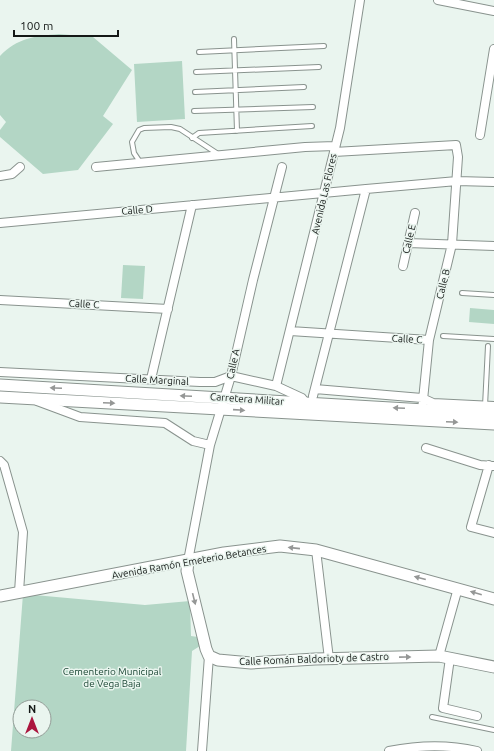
<svg xmlns="http://www.w3.org/2000/svg" width="494" height="751" viewBox="0 0 494 751" font-family="Ubuntu,sans-serif">
<style>
.green{fill:#b3d6c5;fill-rule:evenodd}
.lines{fill:none;stroke-linecap:round;stroke-linejoin:round}
.lane-casing{stroke:#89938e;stroke-width:6}
.street-casing{stroke:#89938e;stroke-width:10}
.secondary-casing{stroke:#89938e;stroke-width:13}
.lane{stroke:#fff;stroke-width:4}
.street{stroke:#fff;stroke-width:8}
.secondary{stroke:#fff;stroke-width:11}
.oneway{fill:#959796}
.labels{text-anchor:middle;dominant-baseline:central;stroke-width:3;stroke-linejoin:round;paint-order:stroke}
.street-label{font-size:10px;fill:#141816;stroke:#eaf5ef}
.park-label{font-size:10px;fill:#194533;stroke:#eaf5ef}
</style>
<rect width="100%" height="100%" fill="#eaf5ef"/>
<!-- green -->
<path class="green" d="M59,34L93,37L132,70L103,116L113,124L78,170L43,174L0,137V130L6,122L0,115V56C17,38 35,36 59,34Z
M182,61L185,119L137,122L134,64Z
M123,265L145,266L143,299L121,298Z
M470,308L494,310V324L469,322Z
M23,594L145,605L190,601L191,636L198,637L200,646L192,651L186,751H11ZM20,707H44V731H20Z"/>
<g class="lines">
<defs>
<path id="lane" d="M234,39L237,131
M199,52L324,46
M196,72L319,67
M195,92L304,87
M194,111L313,107
M192,138L199,133L312,126
M140,162L134,153L132,142L139,130L144,128L171,127L180,129L218,154
M462,293L494,295
M443,336L494,339
M485,406L488,346
M432,717L494,730"/>
<path id="street" d="M438,0L494,11
M480,135L494,49
M334,152L456,145L458,157L452,244L429,340L422,410
M96,167L305,147L335,146
M0,176L12,174L20,167
M0,223L366,189L457,181L494,182
M408,243L494,246
M403,266L415,213
M0,300L168,309
M290,331L429,340
M0,372L200,382H215L231,376L276,386L302,398L306,403
M151,379L192,205
M276,386L340,128L360,0
M315,389L422,398L433,403L494,406
M313,396L366,189
M37,401L80,417L165,423L193,441L210,445
M426,448L480,465L493,466
M0,461L4,465L23,532L19,592
M489,465L471,527L494,533
M316,550L329,659
M188,561L210,445L231,376L253,280L282,167
M439,656L458,588
M450,658L443,708L477,716
M202,751L209,656
M389,751C419,745 447,744 477,751"/>
<path id="secondary" d="M0,385L494,414
M0,397L494,424
M188,561L187,571L206,649L209,656L218,660L251,663L315,659L439,656L494,667
M0,596L224,553L280,546L316,550L494,599"/>
</defs>
<!-- lane casing -->
<use href="#lane" class="lane-casing"/>
<!-- street casing -->
<use href="#street" class="street-casing"/>
<!-- secondary casing -->
<use href="#secondary" class="secondary-casing"/>
<!-- lane -->
<use href="#lane" class="lane"/>
<!-- street -->
<use href="#street" class="street"/>
<!-- secondary -->
<use href="#secondary" class="secondary"/>
</g>
<!-- one-way arrows -->
<defs><path id="oneway-solid" d="M-6-.8H1V-3.2L6.5 0L1 3.2V.8H-6Z"/></defs>
<g class="oneway">
<use href="#oneway-solid" transform="translate(56 388) rotate(-177)"/>
<use href="#oneway-solid" transform="translate(186 396) rotate(-177)"/>
<use href="#oneway-solid" transform="translate(109 403) rotate(3)"/>
<use href="#oneway-solid" transform="translate(399 408) rotate(-177)"/>
<use href="#oneway-solid" transform="translate(239 410) rotate(4)"/>
<use href="#oneway-solid" transform="translate(452 422) rotate(3)"/>
<use href="#oneway-solid" transform="translate(294 548) rotate(-174)"/>
<use href="#oneway-solid" transform="translate(420 578) rotate(-165)"/>
<use href="#oneway-solid" transform="translate(476 593) rotate(-164)"/>
<use href="#oneway-solid" transform="translate(194 599) rotate(76)"/>
<use href="#oneway-solid" transform="translate(405 657) rotate(-1)"/>
</g>
<g class="labels">
<!-- street labels -->
<g class="street-label">
<text transform="translate(324 194) rotate(-77)">Avenida Las Flores</text>
<text transform="translate(137 210) rotate(-5)">Calle D</text>
<text transform="translate(409 239) rotate(-77)">Calle E</text>
<text transform="translate(443 284) rotate(-77)">Calle B</text>
<text transform="translate(84 304) rotate(3)">Calle C</text>
<text transform="translate(407 339) rotate(3)">Calle C</text>
<text transform="translate(233 364) rotate(-78)">Calle A</text>
<text transform="translate(157 380) rotate(3)">Calle Marginal</text>
<text transform="translate(247 399) rotate(4)">Carretera Militar</text>
<text transform="translate(189 562) rotate(-10)">Avenida Ramón Emeterio Betances</text>
<text transform="translate(314 659) rotate(-2)">Calle Román Baldorioty de Castro</text>
</g>
<!-- park labels -->
<g class="park-label">
<text x="112" y="671">Cementerio Municipal<tspan x="112" dy="12">de Vega Baja</tspan></text>
</g>
</g>
<!-- north arrow -->
<g transform="translate(32 719)"><circle r="19" fill="#eaf5ef" stroke="#949d98"/>
<path d="M0-3L7 15L0 10L-7 15Z" fill="#ab153e"/>
<text y="-6" font-size="11" font-weight="bold" text-anchor="middle" fill="#141816">N</text>
</g>
<!-- scale -->
<path d="M14 30v6h104v-6" fill="none" stroke="#141816" stroke-width="2"/>
<text x="20" y="30" font-size="12" fill="#141816" stroke="#eaf5ef" stroke-width="3" paint-order="stroke">100 m</text>
</svg>
